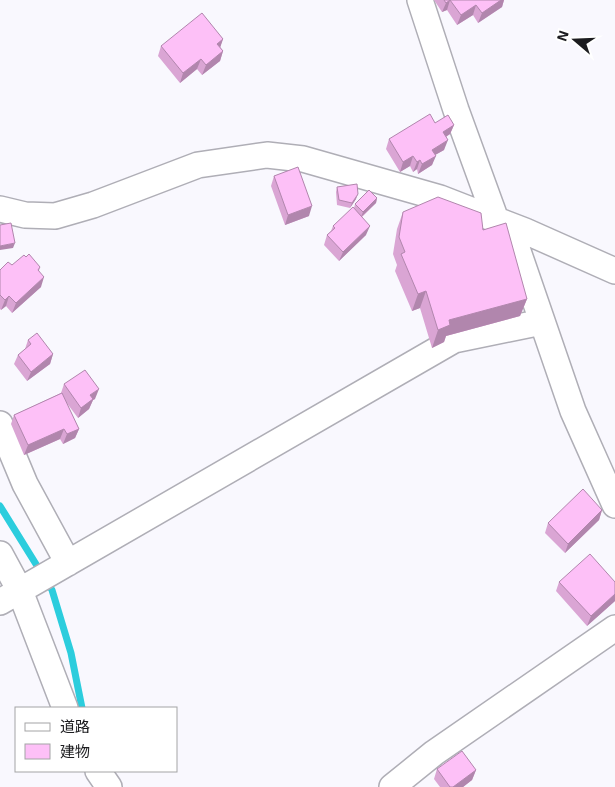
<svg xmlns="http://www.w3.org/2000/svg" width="615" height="787" viewBox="0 0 615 787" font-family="'Exo 2','Noto Sans JP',sans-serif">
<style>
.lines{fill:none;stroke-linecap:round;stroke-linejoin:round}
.stream{stroke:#2ccddd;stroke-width:7}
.minor-casing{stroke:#afaeb6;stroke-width:28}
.minor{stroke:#fff;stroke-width:25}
.wall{fill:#daa5d4}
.shaded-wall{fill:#b186ad}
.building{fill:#fdc0f7;stroke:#b186ad}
</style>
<rect width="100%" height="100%" fill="#f9f8fe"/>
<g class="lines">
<!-- stream -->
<path class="stream" d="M0,506L52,590L71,653L82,708"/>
<defs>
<path id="minor" d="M420,0L456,110L496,220
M0,209L25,215L55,216L93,205L198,165L267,155L303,159L440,198L525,231L615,271
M509,225L573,411L615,505
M0,424L25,484L68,563
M0,554L20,591L65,708
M0,602L454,340L542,322
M98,771L109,787
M392,787L434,753L615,628"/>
</defs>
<!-- minor casing -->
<use href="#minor" class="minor-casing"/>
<!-- minor -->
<use href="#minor" class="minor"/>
</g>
<!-- wall -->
<path class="wall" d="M434,0H504L502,7L478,23L473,15L457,25L447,10L442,12Z
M223,39L220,47L223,51L220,61L202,75L197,69L180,83L158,56L161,46Z
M435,123L454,125L450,134L446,137L444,150L435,155L432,165L418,174L417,169L413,172L410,166L400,172L386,149L389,139Z
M274,176L309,216L285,225L271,186Z
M337,187L356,199L350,208L337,205L336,192Z
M377,198L376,203L362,217L366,235L339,261L324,245L327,235L331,231L333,226L354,208L355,204Z
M403,212L483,230L527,299L520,316L446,336L444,342L432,348L420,308L412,311L395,271L397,265L393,254L397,229Z
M26,257L40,267L39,271L41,287L12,313L6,306L1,310L0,309V270L12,265Z
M28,340L53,354L50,364L27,381L14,364L18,355L25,349Z
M64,384L95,399L93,400L89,409L78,418L66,402L79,429L75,438L63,444L60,439L24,455L11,424L14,415L61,393Z
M602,510L599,520L565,553L545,533L548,523Z
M559,582H615V601L587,626L556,591Z
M437,769L476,770L472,780L463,787H440L434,779Z"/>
<!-- shaded-wall -->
<path class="shaded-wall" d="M450,0L447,10L442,12L446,3Z
M501,0H504L502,7L478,23L482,13Z
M476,5L473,15L457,25L461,15Z
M223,39L220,48L217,44Z
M223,51L220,61L202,75L206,65Z
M201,59L197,69L180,83L183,73Z
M454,125L450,134L439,141L443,132Z
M448,140L444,150L428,159L432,150Z
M413,156L410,166L400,172L403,162Z
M436,156L432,165L418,174L422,164Z
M420,160L417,169L413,172L417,162Z
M358,194L356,199L350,208L352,203Z
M377,198L376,203L361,217L363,212Z
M312,206L309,216L285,225L288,215Z
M370,226L366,235L339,261L343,252Z
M15,243L13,248L0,250V246Z
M44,277L41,287L12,313L16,303Z
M426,291L420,308L412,311L418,294Z
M9,296L6,306L1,310L5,300Z
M527,299L520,316L446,336L444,342L432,348L438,330L449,320Z
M53,354L50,364L27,381L31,372Z
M99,389L95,399L93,400L89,409L78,418L81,408L90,395Z
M64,429L60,439L24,455L28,445Z
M79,429L75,438L63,444L67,434Z
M602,510L599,520L565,553L568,544Z
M615,594V601L587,626L591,616Z
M476,770L472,780L463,787H453Z"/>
<!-- building -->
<path class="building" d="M444,0H450L446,3Z
M450,0H501L482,13L476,5L461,15Z
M202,13L223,39L217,44L223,51L206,65L201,59L183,73L161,46Z
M430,114L435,123L448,115L454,125L443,132L448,140L432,150L436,156L422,164L420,160L417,162L413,156L403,162L389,139Z
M298,167L312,206L288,215L274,176Z
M357,184L358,194L352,203L339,200L337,187Z
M369,190L377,198L363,212L355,204Z
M438,197L481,213L483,230L506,223L527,299L449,320L450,325L438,330L426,291L418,294L401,254L405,252L399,237L403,212Z
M353,207L370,226L343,252L327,235L335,228L333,226Z
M11,223L15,243L0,246V225Z
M29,254L40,267L38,270L44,277L16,303L9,296L5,300L0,295V270L8,262L12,265L24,255L26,257Z
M37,333L53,354L31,372L18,355L31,344L28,340Z
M85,370L99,389L90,395L93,399L81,408L64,384Z
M62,393L79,429L67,434L64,429L28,445L14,415Z
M583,489L602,510L568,544L548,523Z
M590,554L615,582V594L591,616L559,582Z
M462,751L476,770L453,787H450L437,769Z"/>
<!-- legend -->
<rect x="15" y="707" width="162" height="65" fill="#ffffff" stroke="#a4a4a5"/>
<rect x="25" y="723" width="25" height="8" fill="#ffffff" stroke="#a4a4a5"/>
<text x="60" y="732" font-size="15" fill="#1c1c1f">道路</text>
<rect x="25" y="744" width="25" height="15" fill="#fdc0f7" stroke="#a4a4a5"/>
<text x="60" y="757" font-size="15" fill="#1c1c1f">建物</text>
<!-- north arrow -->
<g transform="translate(575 40) rotate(289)" stroke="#ffffff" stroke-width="4" paint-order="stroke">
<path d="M0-4L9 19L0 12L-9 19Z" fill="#1c1c1f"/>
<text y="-8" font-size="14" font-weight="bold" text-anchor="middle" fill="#1c1c1f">N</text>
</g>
</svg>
